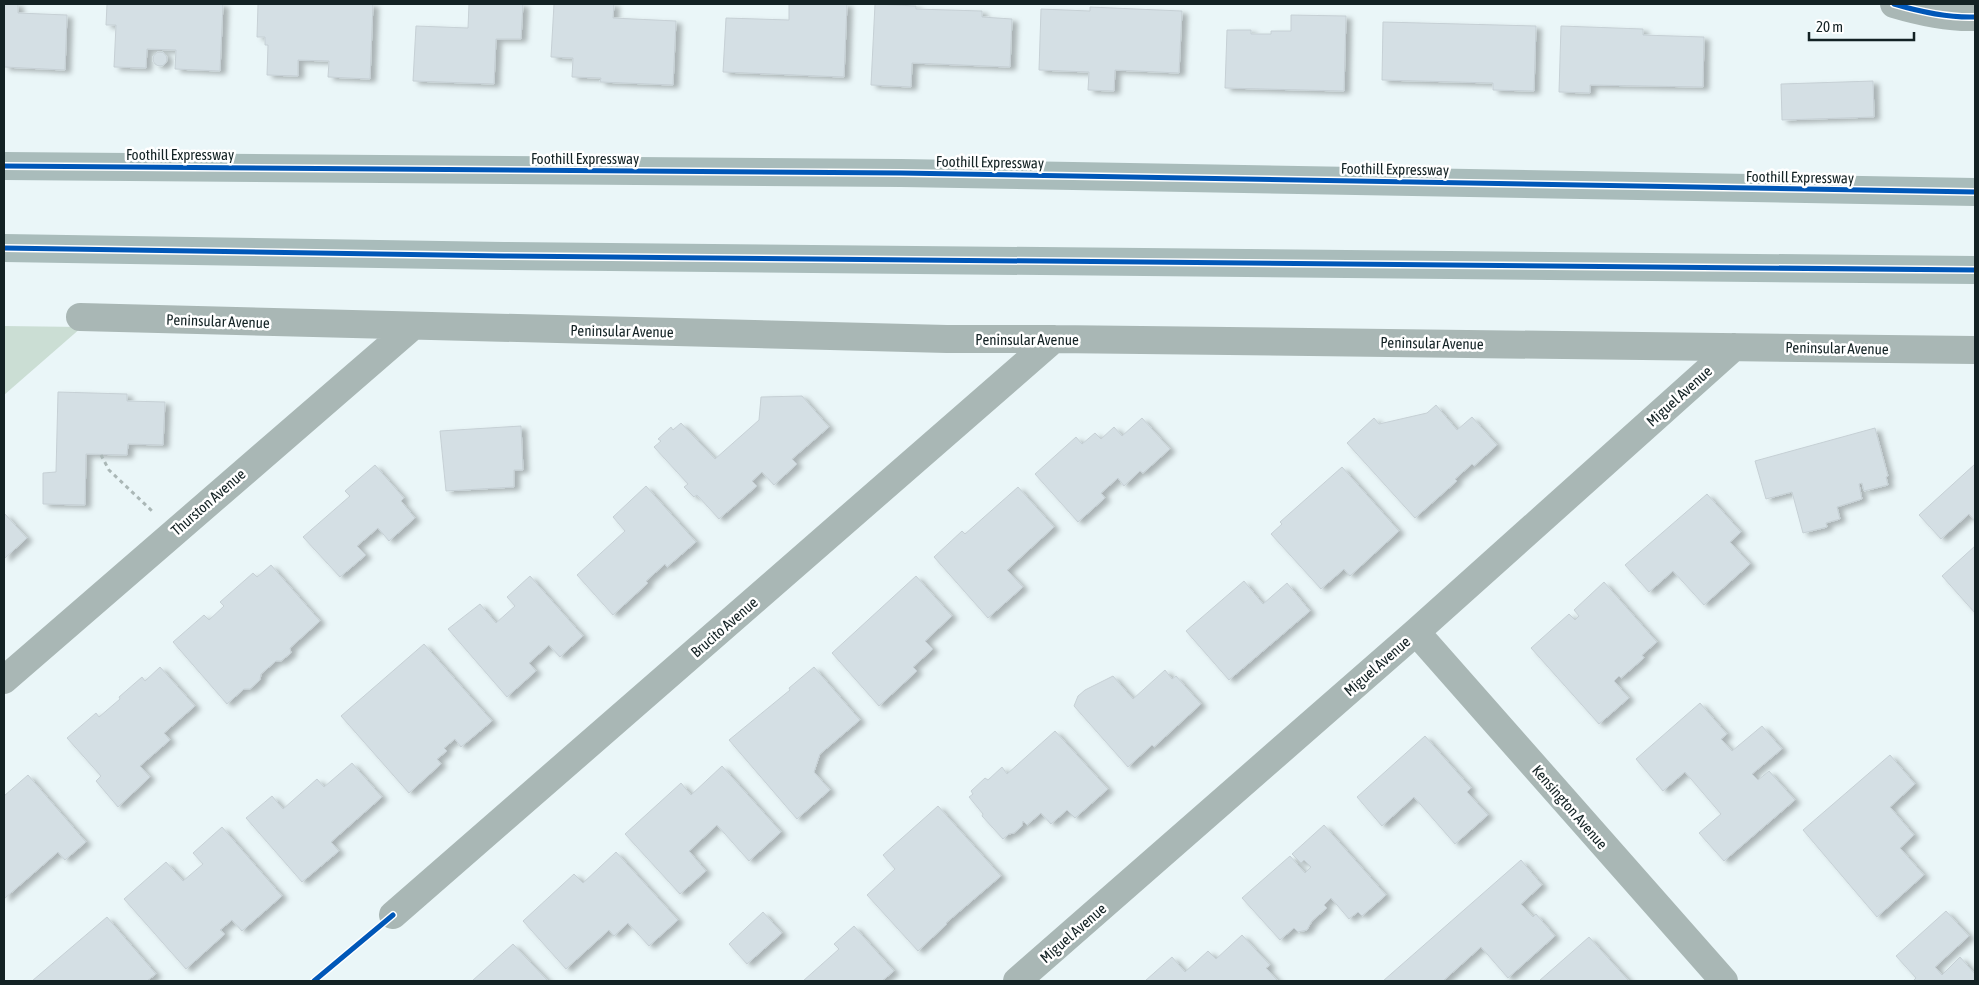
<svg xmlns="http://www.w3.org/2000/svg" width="1979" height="985" viewBox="0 0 1979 985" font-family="'Asap Condensed',sans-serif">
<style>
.green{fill:#cbded4}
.building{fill:#d4dfe4;stroke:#c6d0d5;filter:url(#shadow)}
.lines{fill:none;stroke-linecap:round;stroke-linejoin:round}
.path{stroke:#aab7b6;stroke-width:3;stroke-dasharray:4 4;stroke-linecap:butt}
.street{stroke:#a9b7b5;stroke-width:28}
.highway{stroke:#a9bcbb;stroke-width:28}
.cycleway-casing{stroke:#fff;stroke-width:8}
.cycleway{stroke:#0057b8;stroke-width:5}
.labels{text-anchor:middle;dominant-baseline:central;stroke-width:5;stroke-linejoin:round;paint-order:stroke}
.street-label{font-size:15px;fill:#132224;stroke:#fff}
</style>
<defs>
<filter id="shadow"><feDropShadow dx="5.5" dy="3" stdDeviation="2.5" flood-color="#0004"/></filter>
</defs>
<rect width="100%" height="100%" fill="#eaf6f8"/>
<!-- green -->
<path class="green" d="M4,326L82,327L4,395Z"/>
<!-- building -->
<path class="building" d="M4,4H18V13L67,15L65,70L4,67Z
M107,4H223L220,71L175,69L176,50L147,49L146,68L114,67L116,25H106Z
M258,4H373L370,79L328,77L329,61L298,60V76L267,75L268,45H265V37H257Z
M469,4H523L521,39H496L494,84L413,81L416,26L468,28Z
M554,4H614L613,18L676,21L673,85L600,82L601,78L572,77L573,58L551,57Z
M789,4H847L844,77L723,72L726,18L789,20Z
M875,4L916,6V9L982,11V17L1012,19L1010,67L912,63L911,87L871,85Z
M1090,7L1182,11L1179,73L1115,70L1114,91L1088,90L1089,72L1039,70L1041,9L1090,11Z
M1291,15L1346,16L1344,91L1225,88L1227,30H1251V34H1271V31H1291Z
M1383,22L1536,26L1534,91L1493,90V83L1382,80Z
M1561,26L1643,29V35L1704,37L1703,87L1590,85V93L1559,92Z
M153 59a7 7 0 1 1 14 0a7 7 0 1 1-14 0Z
M1873,81L1874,117L1782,120L1781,84Z
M58,392L127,394V401L165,402L163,445L128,444L127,455L86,454L85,505L43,504V473L56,472Z
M802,396L829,427L792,459L797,464L774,485L762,472L752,481L757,486L719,519L697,495L694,497L684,487L688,484L654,447L661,441L658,439L671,427L673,430L681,423L715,459L759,420L761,397Z
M1436,405L1457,430L1472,417L1497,445L1474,466L1472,464L1455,479L1457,481L1415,518L1347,443L1374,418L1379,424L1427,413Z
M1142,418L1170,449L1143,473L1140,471L1124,486L1118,478L1101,493L1105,498L1078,522L1035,474L1076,437L1082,444L1095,433L1101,439L1114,427L1122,436Z
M521,426L523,470H514V487L446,491L440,431Z
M1875,428L1888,476L1886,477L1888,485L1864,491L1862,483L1859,484L1862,499L1837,507L1840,519L1826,523L1827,527L1803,533L1792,492L1766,499L1755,461Z
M1975,464V521L1969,514L1941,539L1919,515Z
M375,465L404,498L401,501L415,518L389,541L378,528L357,546L366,555L340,577L303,537L350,496L345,491Z
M1342,467L1399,531L1350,576L1344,569L1321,589L1271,534L1282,524L1280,522Z
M646,486L696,542L667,567L665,564L646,581L648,583L613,615L577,575L625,531L613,517Z
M1018,487L1054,527L1007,570L1023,587L988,618L934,557L962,531L965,534Z
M1707,494L1741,532L1730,542L1750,564L1704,605L1673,571L1649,592L1625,565Z
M4,513L27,538L4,559Z
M1975,546V613L1942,576Z
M271,565L320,621L290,648L291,653L281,661H276L261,674L260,680L250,689H244L227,704L173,642L204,615L209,620L224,606L220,602L253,573L257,577Z
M530,576L583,636L560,657L549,645L529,663L536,671L507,697L448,629L480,604L496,623L515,606L507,597Z
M916,576L952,616L925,641L933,649L913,667L917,671L879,706L832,653Z
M1244,581L1263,604L1287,583L1310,611L1229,680L1186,631Z
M1604,582L1657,642L1642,655L1644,658L1621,678L1619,676L1614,681L1629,698L1599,724L1531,648L1569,614L1575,620L1579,616L1574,610Z
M424,644L492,721L461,747L455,739L444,748L447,751L437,759L441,764L409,793L341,716Z
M160,667L195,706L164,733L170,740L140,766L150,777L118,807L96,781L101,776L67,738L96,713L99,717L120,699L119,697L142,677L145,681Z
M814,667L860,720L820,754L814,772L830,790L797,819L729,740L790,690L789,688Z
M1165,670L1172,679L1176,676L1201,704L1154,747L1152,745L1128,767L1074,706L1078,696L1085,690L1113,676L1133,699Z
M1700,703L1727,734L1721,739L1732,751L1762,726L1782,749L1752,774L1758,780L1769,771L1795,800L1724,861L1699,833L1721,814L1685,772L1663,791L1636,759Z
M1055,731L1108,789L1075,818L1067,810L1051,824L1041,813L1027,825L1023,821L1022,826L1014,833L1009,834L1003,839L982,816L983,814L969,797L973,794L971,791L985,778L988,780L1002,767L1007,774Z
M1425,736L1471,788L1467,792L1488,815L1455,844L1414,797L1382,826L1357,797Z
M1890,755L1915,784L1890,807L1914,835L1900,848L1924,875L1877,917L1803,830Z
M352,763L382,797L331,842L339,851L302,882L246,818L272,796L283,809L317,779L324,787Z
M722,766L781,832L749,861L717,825L689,851L706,871L680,894L625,834L681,783L691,795Z
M28,775L86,842L65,860L58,852L4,899V796Z
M938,806L1001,876L946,923L947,924L918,951L867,895L895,869L883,855Z
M1324,825L1386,895L1362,916L1358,912L1349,919L1331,898L1324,905L1327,908L1312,921L1307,930L1298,932L1294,928L1280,940L1242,898L1290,856L1305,873L1311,867L1304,860L1301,863L1292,854Z
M222,827L282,896L242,931L232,920L220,930L225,934L186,969L124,899L166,862L183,881L203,864L193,853Z
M616,852L678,920L649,946L628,923L614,936L609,930L566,969L523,921L574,874L583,883Z
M1521,860L1542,885L1521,904L1533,917L1536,914L1555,936L1508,978L1481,947L1443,981H1383Z
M1946,911L1969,936L1935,967L1942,975L1960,957L1975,974V981H1913L1916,978L1896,956Z
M763,912L782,933L747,964L729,944Z
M107,917L156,974L147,981H32Z
M854,926L894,971L882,981H803L839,949L834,944Z
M1242,935L1270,965L1266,968L1278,981H1145L1172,957L1185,972L1208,951L1216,959Z
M1589,937L1629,981H1539Z
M513,944L548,981H472Z"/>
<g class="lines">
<!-- path -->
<path class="path" d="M101,455L109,470L152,511"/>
<!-- street -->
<path class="street" d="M1894,4C1921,12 1947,18 1975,17
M80,317L947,339H1054L1975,350
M1416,632L1724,981
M4,680L413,326
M393,915L1054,339
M1017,981L1416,632L1734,347"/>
<!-- highway -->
<path class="highway" d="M4,166L901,173L1975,192
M4,248L504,256L1975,270"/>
<defs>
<path id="cycleway" d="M1894,4C1921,12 1947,18 1975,17
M4,166L901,173L1975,192
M4,248L504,256L1975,270
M314,981L393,915"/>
</defs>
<!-- cycleway casing -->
<use href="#cycleway" class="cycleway-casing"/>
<!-- cycleway -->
<use href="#cycleway" class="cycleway"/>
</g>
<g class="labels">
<!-- street labels -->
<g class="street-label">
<text x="180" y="154">Foothill Expressway</text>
<text x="585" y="158">Foothill Expressway</text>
<text transform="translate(990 162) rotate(1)">Foothill Expressway</text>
<text transform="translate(1395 169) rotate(1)">Foothill Expressway</text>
<text transform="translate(1800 177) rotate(1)">Foothill Expressway</text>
<text transform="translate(218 321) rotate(2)">Peninsular Avenue</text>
<text transform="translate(622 331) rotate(1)">Peninsular Avenue</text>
<text x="1027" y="339">Peninsular Avenue</text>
<text transform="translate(1432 343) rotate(1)">Peninsular Avenue</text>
<text transform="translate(1837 348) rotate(1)">Peninsular Avenue</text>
<text transform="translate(1679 396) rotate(-42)">Miguel Avenue</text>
<text transform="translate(208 502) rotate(-41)">Thurston Avenue</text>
<text transform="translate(724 627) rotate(-41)">Brucito Avenue</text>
<text transform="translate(1377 666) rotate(-41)">Miguel Avenue</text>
<text transform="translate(1570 807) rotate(49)">Kensington Avenue</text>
<text transform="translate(1073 933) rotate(-41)">Miguel Avenue</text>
</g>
</g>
<!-- border -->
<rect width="1979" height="985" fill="none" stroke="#132224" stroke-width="10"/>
<!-- scale -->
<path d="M1809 32v8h105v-8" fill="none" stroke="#132224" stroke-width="2.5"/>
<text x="1816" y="32" font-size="15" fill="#132224" stroke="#ffffff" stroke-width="4" paint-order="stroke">20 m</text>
</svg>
